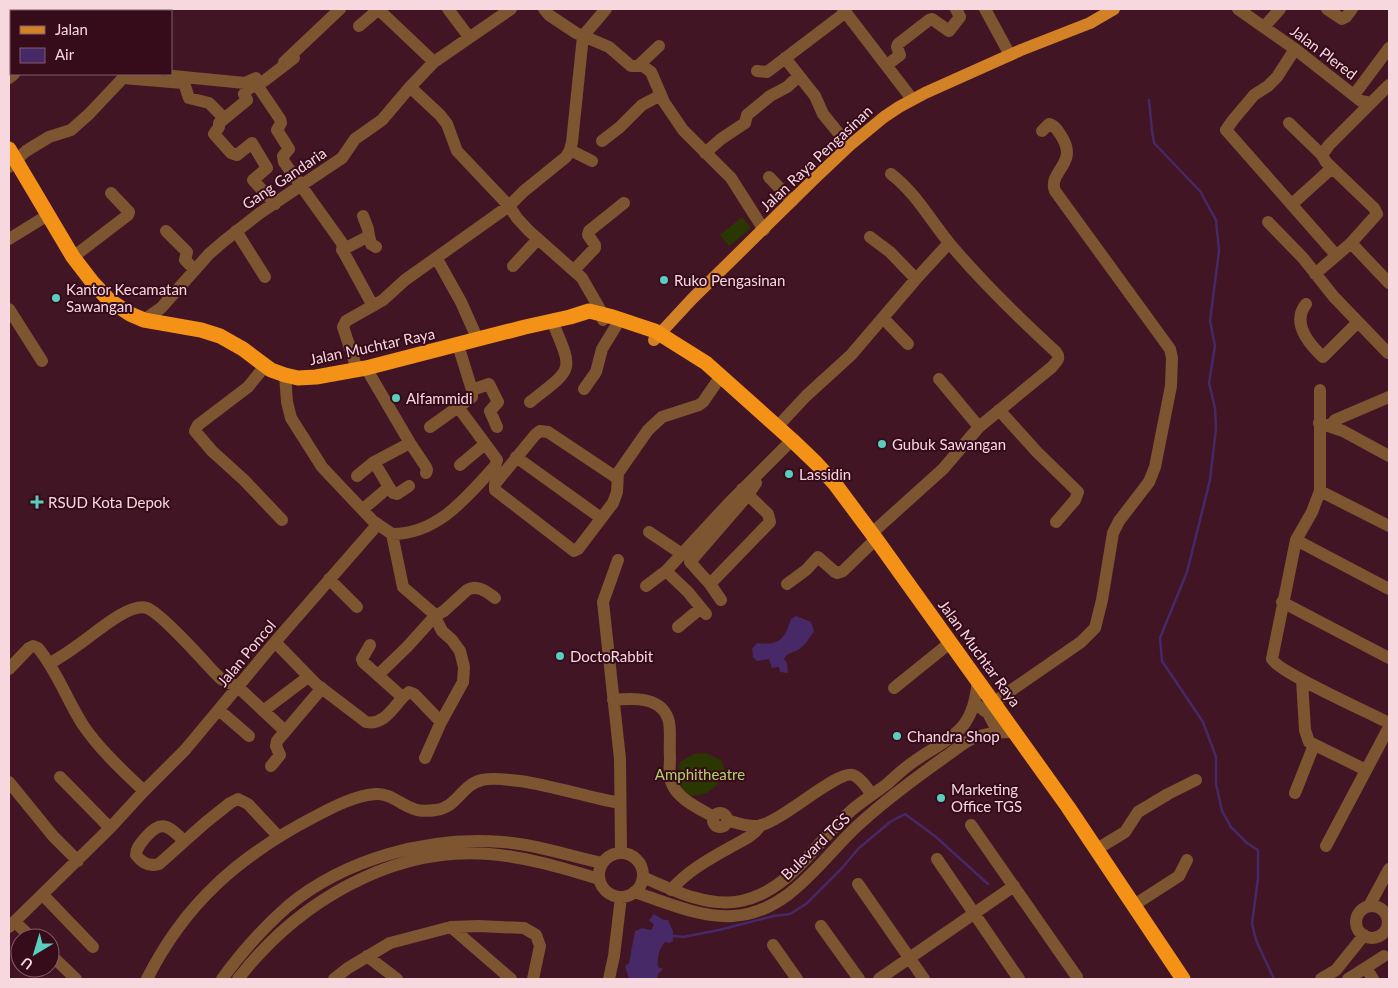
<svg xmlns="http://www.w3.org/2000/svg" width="1398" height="988" viewBox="0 0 1398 988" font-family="Lato,sans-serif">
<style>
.green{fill:#2a3700}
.water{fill:#462966}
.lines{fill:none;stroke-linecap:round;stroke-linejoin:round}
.stream{stroke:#462966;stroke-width:2.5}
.minor{stroke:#7d5530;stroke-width:12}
.major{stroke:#d28126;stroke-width:12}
.highway{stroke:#f49217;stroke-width:15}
.poi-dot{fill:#59cebe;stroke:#360b1a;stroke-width:2}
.labels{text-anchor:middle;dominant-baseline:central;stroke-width:4;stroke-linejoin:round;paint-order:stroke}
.street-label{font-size:15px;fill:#f7d8df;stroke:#360b1a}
.poi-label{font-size:15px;fill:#f7d8df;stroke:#360b1a;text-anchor:start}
.park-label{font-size:15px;fill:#b2d16a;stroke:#360b1a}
</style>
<rect width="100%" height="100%" fill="#411523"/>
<!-- green -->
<path class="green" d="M742,217L751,228L729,246L720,235Z
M706,753L722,761L725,773C714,789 711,794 691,796L684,791L676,779L680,762L694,754Z"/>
<!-- water -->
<path class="water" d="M796,616L811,622L814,631C810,637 804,647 798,650C792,653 787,653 784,659L787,663L788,673L780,672L779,667L772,668L769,659L757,661L753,657L752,649L757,643C780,646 785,638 791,619Z
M654,914L664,920H668L673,931V941L670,943L665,942C659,949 657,957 658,967L663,969L658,974L657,979H629L625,966L629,963L635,931L642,928L651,930L654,925L649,920Z"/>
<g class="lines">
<!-- stream -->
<path class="stream" d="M1149,100L1152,131L1154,143L1200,191L1216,220L1219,251L1210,321L1215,346L1209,383L1215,408L1216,428L1210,480L1187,572L1160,638L1162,661L1203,722L1216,757V784L1222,811L1231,827L1247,843L1258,850V878L1252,924L1256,940L1274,979
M673,936L683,937L719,930L774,916L790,914L806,904L842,868L859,848L890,822L905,814L936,837L988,884"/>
<!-- minor -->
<path class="minor" d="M378,9L434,62
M448,9L469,37
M544,9L549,15L576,33L609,47L631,66H643L651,72L664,102L683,130L731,178L764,230
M843,9L912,99
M985,9L1010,55
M1238,9L1295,49L1361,101L1371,103L1389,85
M1327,9L1342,19L1346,17L1352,9
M359,26L379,9
M1264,27L1280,9
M1295,49L1277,77L1268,86L1254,95L1233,120L1226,130L1336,255
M9,58L11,61
M785,58L815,96L823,114L849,146
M284,62L340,9
M887,65L900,55L897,47L898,44L929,20L932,19L949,31L960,17L956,9
M638,66L659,46
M757,71L767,72L771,69L846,12
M173,76L245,83L256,78
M9,78L14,74
M257,85L280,119L281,123L277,130L289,149L283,156L284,162L342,243L343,251L373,306
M410,87L440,115L447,124L457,151L509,206L517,218L529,231L582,278L602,313L603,320
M1354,95L1389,48
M1289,123L1322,155
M602,141L620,127L642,105L661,95
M570,150L592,161
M705,153L721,139L745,123L747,115L770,96L787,87L799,76
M9,167L26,151L49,137L71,130L89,114L123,78L183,83L185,86L189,98L209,103L224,118
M769,177L792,201
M275,204L253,180L267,168L252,143L237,155L231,153L214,134L219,127V123L247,100L244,94L248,89L264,81L294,58
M1292,204L1332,168
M363,216L368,229L369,236
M1268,222L1303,258L1334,297L1388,353
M166,231L187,252L185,260L195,270
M236,231L265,277
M870,237L890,252L916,279
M9,239L48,215
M1351,243L1389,283
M342,250L369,236L371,244L376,247
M73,257L128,215L129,212L111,193
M437,259L461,302L478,340
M513,266L538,239
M574,270L595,248V245L588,235L589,231L624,203
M1315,274L1351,243L1377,214L1374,208L1326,162L1322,155L1329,145L1371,103
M1306,304C1291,323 1309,344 1323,357L1358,322
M9,309L42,361
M883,318L908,344
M144,320L161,308L209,254L224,241L260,213L342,158L355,139L382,120L410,87L434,62L511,9
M458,345L472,390
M265,366L248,387L198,425L195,431L212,451L244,480L282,520
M366,368L410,443L426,467L427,470L426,473
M357,369L343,327L346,321L383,300L405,280L509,206L524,191L566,157L570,150L572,142L583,36L606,9
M285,375L287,402L291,418L322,467L373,521L392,534L403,587L433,613L442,631L452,640L460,651L464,667L463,682L441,722L425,758
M939,379L979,427
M584,389L596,372L602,349L616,326
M1320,390V491L1312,512L1296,540L1272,659C1278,672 1370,713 1389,723
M530,402C574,367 574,373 552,321
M999,410L1037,452L1078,492L1075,500L1056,522
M1319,423L1343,431L1389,456
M778,426L806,396L851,355L916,279L949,243
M1330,426L1335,420L1389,397
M430,427L472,397V390L489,384L498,402L490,411L497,427
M516,457L601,518
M460,465L485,444
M357,476L374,462L410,443
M617,478L548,432L540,431L535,435L495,484V490L574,551L578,549L613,503L617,492L618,473L648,430L662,417L699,405L703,402L721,376
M389,487L393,493L397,494L409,486
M1320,491L1389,526
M363,509L389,487L374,462
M649,532L682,554
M872,533L943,469L979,427L1052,367C1057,361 1061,358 1056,352C1019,318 982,282 950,244C930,220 916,193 891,174
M392,534C438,534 467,497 495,466L497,460L495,457L458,407
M1296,540L1389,589
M618,560L603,602L620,759L621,852
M666,571L688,592L706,614
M329,579L357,607
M710,584L770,522L768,514L742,489
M787,584L806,570L818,557L835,572L837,573L843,571L876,539
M646,586L666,571L729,503L792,440
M721,600L710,584L690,562L748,495L756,483
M1282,602L1389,658
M678,627L701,608
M275,642L316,684L366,722C383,726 393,708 403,697
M370,645L362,659L363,662L400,695L403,697L409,692L414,694L441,722
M49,664C59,658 69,652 78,645C93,635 129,602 147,608C161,613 201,658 213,671L221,679L238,687L285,731
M9,669L29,648L33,646L38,648C57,671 67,700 83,725C100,750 122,770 144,791
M378,675L407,647L435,616L444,611L467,590C478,584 487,592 495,598
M1302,680L1305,730L1309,742L1366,770
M894,688L951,642
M613,700C633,698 663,696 669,722C671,733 669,745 670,757C670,765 668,776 672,784C679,800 700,809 714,817
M974,703L988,713L998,732
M993,703L1081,642L1095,628L1102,600L1113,533L1119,521L1149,482L1155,467L1171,386L1172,358L1170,349L1055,191C1047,171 1081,164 1060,134C1057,129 1054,125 1049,124L1042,131
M219,710L249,736
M263,711L308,677
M271,766L280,755L276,746L277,741L322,688
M60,777L110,828
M9,782L53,836L78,861
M1295,793L1314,745
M713 820a7 7 0 1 1 14 0a7 7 0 1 1-14 0Z
M727,820C737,823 747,827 758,826C782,822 837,770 853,775C861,778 867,788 872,795
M971,825L1077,977
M184,841C168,825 161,819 145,838C141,843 136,848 136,855C142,863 149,867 159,864L205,823L230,803L238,799L248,804L278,836
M1326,846L1389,727
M1097,849L1125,832L1138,812L1168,794L1196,780
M599 875a22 22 0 1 1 44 0a22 22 0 1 1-44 0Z
M937,859L1019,979
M643,877C672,890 708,908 741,901C791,891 817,840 853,809C864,800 876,792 887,784C896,776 905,767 916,760C931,749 950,741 962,727C973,714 976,697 978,681
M858,884L924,979
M671,890C686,872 709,859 729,848C741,841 753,837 761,825
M634,892C666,902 699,918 733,916C787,913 818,864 853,830C881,803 914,779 945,757C954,751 964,742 974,738C986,733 1001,732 1014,732
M43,895L93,947
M1134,905L1179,876L1187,860
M1369,906L1389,869
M1356 922a16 16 0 1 1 32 0a16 16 0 1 1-32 0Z
M15,922L32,938
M821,926L859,979
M9,927L110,828L144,791L185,750L275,642L377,525
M451,927L511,979
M773,945L797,979
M50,954L76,979
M367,956L397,979
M1366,968L1373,979
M147,979C185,903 240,855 316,816C333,807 356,795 376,794C390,793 401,805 414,809C421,812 429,811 436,810C457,808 462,784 482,780C494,777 507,780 520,781C554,786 586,797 620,803
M222,979C241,953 263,928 288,906C345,859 428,836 502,842C535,844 569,856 602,863
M238,979C296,904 390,846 489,854C527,857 563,868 599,879
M334,979L348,968L390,943L451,927L478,926L524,928L536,935L540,946L533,979
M609,979L614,956L621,897
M879,979L1014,886
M1321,979L1336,970L1364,935
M1348,979L1384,956"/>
<!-- major -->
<path class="major" d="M654,340L692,299L813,180L849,146L884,117L899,107L925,93L1021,50L1090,23L1114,9"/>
<!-- highway -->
<path class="highway" d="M9,149L73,257L93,283L109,300L130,314L144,320L201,330L220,336L243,349L271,370L285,375L298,378L316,377L366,368L525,327L570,317L589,311L613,317L655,331L706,363L792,440L816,463L835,484L876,539L1068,807L1183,979"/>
</g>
<!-- markers -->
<g class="poi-dot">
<circle cx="664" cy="280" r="5"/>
<circle cx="56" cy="298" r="5"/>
<circle cx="396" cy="398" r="5"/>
<circle cx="882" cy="444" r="5"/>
<circle cx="789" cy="474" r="5"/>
<path d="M34.5 494.5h5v5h5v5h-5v5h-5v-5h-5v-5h5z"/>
<circle cx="560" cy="656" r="5"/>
<circle cx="897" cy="736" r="5"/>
<circle cx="941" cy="798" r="5"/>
</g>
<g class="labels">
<!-- street labels -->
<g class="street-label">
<text transform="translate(1324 52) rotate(37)">Jalan Plered</text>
<text transform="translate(816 158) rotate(-43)">Jalan Raya Pengasinan</text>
<text transform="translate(284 178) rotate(-34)">Gang Gandaria</text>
<text transform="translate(372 346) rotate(-12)">Jalan Muchtar Raya</text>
<text transform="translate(246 653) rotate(-50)">Jalan Poncol</text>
<text transform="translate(980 653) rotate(54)">Jalan Muchtar Raya</text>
<text transform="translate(815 846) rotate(-44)">Bulevard TGS</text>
</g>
<!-- poi labels -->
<g class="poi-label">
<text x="674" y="280">Ruko Pengasinan</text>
<text x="66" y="289">Kantor Kecamatan<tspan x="66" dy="17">Sawangan</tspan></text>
<text x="406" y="398">Alfammidi</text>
<text x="892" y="444">Gubuk Sawangan</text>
<text x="799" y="474">Lassidin</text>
<text x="48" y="502">RSUD Kota Depok</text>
<text x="570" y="656">DoctoRabbit</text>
<text x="907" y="736">Chandra Shop</text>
<text x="951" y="789">Marketing<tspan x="951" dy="17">Office TGS</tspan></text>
</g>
<!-- park labels -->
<g class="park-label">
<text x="700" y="774">Amphitheatre</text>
</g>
</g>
<!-- border -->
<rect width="1398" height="988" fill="none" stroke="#f7d8df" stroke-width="20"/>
<!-- legend -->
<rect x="10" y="10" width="162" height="65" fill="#360b1a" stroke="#835d69"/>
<rect x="20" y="26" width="25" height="8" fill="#d28126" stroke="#835d69"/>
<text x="55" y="35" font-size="15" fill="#f7d8df">Jalan</text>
<rect x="20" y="48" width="25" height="15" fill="#462966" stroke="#835d69"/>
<text x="55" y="60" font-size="15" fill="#f7d8df">Air</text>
<!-- north arrow -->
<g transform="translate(35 953) rotate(218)"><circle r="24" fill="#360b1a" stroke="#835d69"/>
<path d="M0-4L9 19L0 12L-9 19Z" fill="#59cebe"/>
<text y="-8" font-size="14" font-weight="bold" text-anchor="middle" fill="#f7d8df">U</text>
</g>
</svg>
